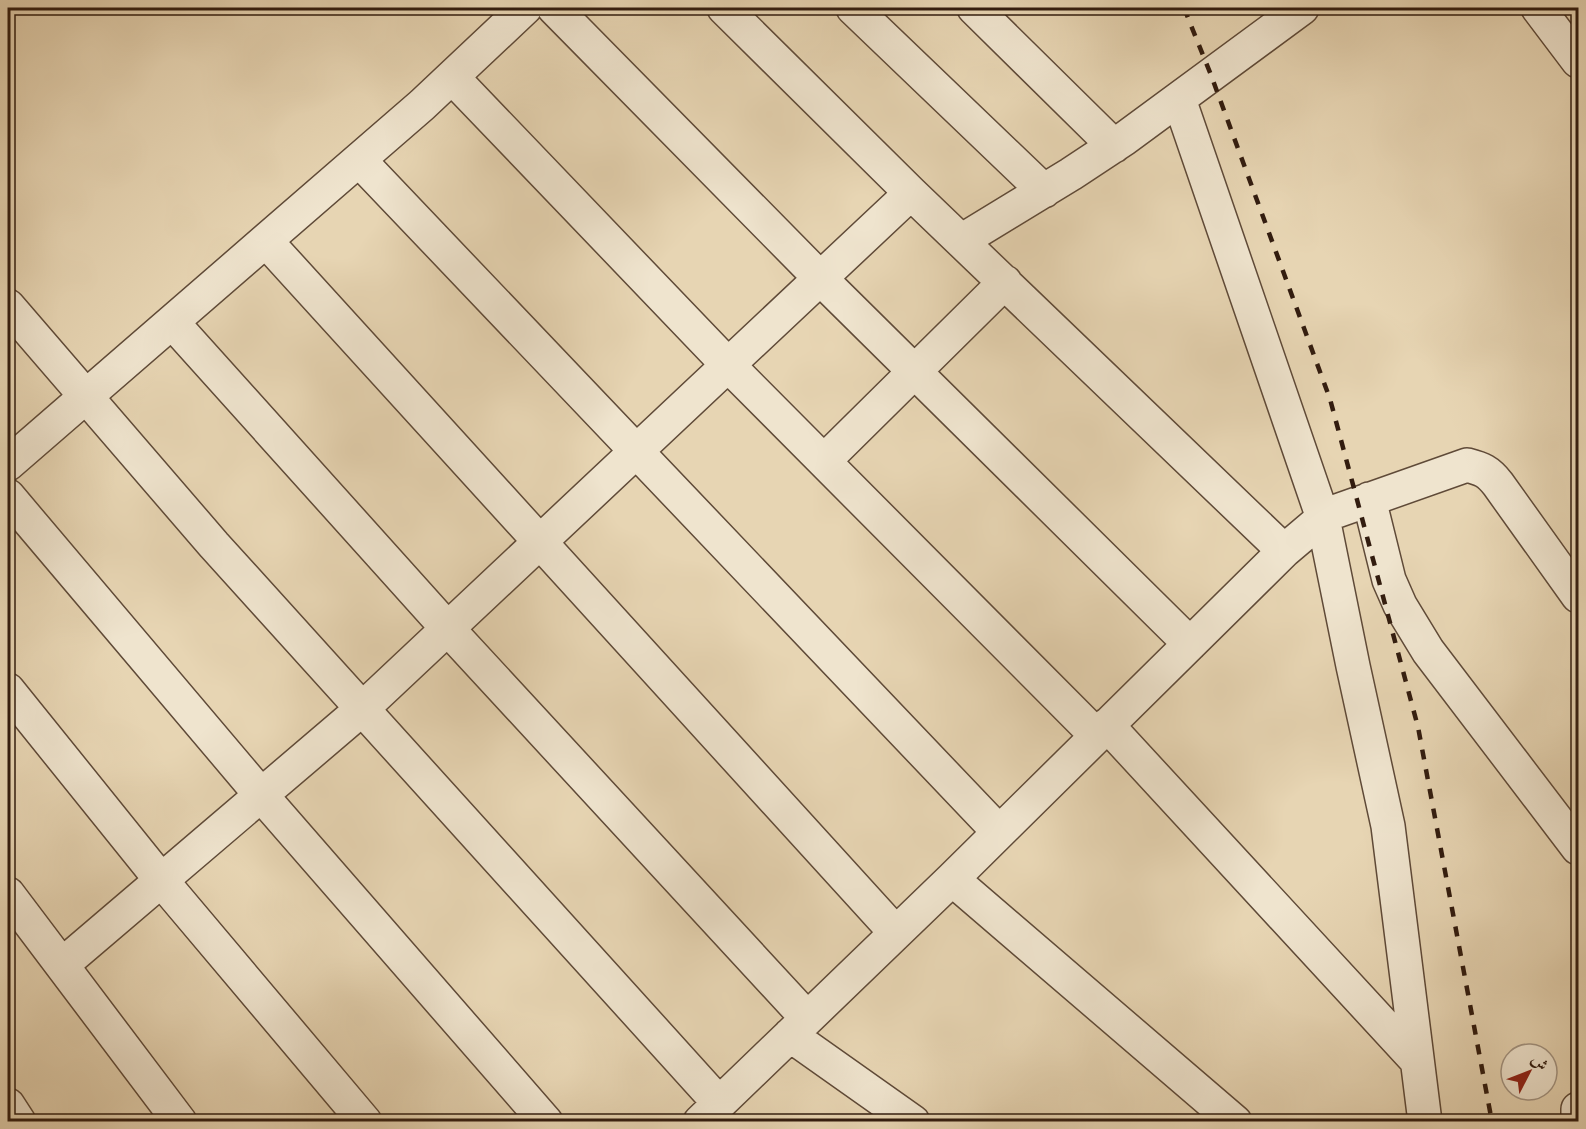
<svg xmlns="http://www.w3.org/2000/svg" width="1586" height="1129" viewBox="0 0 1586 1129" font-family="'Gentium Book Plus',Amiri,serif">
<style>
.lines{fill:none;stroke-linecap:round;stroke-linejoin:round}
.minor-casing{stroke:#5f4a38;stroke-width:36}
.minor{stroke:#efe4ce;stroke-width:33}
.rail{stroke:#321c0f;stroke-width:4.5;stroke-dasharray:10 10;stroke-linecap:butt}
</style>
<rect width="100%" height="100%" fill="#e7d5b3"/>
<filter id="stains"><feTurbulence type="fractalNoise" baseFrequency=".00333" numOctaves="4"/><feColorMatrix values="0 0 0 0 .2 0 0 0 0 .09 0 0 0 0 .02 0 0 0 .5 -.17"/></filter>
<radialGradient id="worn" r=".72"><stop offset=".6" stop-color="#630" stop-opacity="0"/><stop offset="1" stop-color="#630" stop-opacity=".3"/></radialGradient>
<g class="lines">
<defs>
<path id="minor" d="M554,8L820,278L1190,644
M724,8L911,193L1284,551
M853,8L1044,191
M974,8L1114,146
M1538,8L1578,61
M452,77L728,365L1097,736
M1179,99L1323,518L1353,666L1388,826L1425,1122
M359,160L999,832
M266,241L896,933
M961,241L1071,174L1124,139L1302,8
M8,306L214,545L719,1103
M172,322L448,629L807,1018
M824,461L1005,282
M8,464L422,105L525,8
M8,496L261,795L546,1122
M1369,499L1389,580L1400,605L1428,651L1578,848
M8,690L161,880L365,1122
M1107,725L1417,1061
M952,879L1235,1122
M8,894L180,1122
M62,965L362,709L911,193
M790,1035L913,1122
M8,1105L19,1122
M1578,1109V1120
M700,1122L952,879L1284,551L1323,518L1334,512L1467,465C1482,469 1488,471 1498,484L1578,596"/>
</defs>
<!-- minor casing -->
<use href="#minor" class="minor-casing"/>
<!-- minor -->
<use href="#minor" class="minor"/>
<!-- rail -->
<path class="rail" d="M1184,8L1211,75L1330,399L1418,727L1492,1122"/>
</g>
<!-- margin -->
<rect width="1586" height="1129" fill="none" stroke="#e7d5b3" stroke-width="30"/>
<rect x="9" y="9" width="1568" height="1111" fill="none" stroke="#321c0f" stroke-width="3"/>
<rect x="15" y="15" width="1556" height="1099" fill="none" stroke="#321c0f" stroke-width="1.5"/>
<!-- north arrow -->
<g transform="translate(1529 1072) rotate(48)"><circle r="28" fill="#efe4ce" stroke="#a39482" stroke-width="1.5"/>
<path d="M0-4.5L10 22L0 15L-10 22Z" fill="#8f2418"/>
<text y="-9" font-size="16" font-weight="bold" text-anchor="middle" fill="#321c0f">ش</text>
</g>
<rect width="100%" height="100%" filter="url(#stains)"/>
<rect width="100%" height="100%" fill="url(#worn)"/>
</svg>
